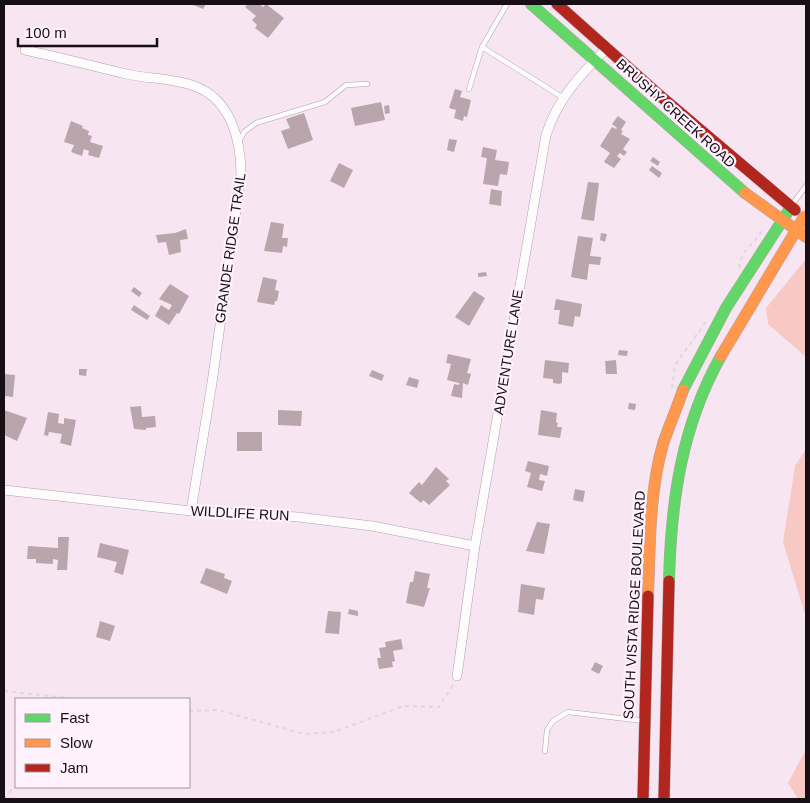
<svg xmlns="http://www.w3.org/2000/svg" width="810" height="803" viewBox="0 0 810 803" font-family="Helvetica,sans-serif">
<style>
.green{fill:#f8c9c4}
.building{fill:#baa5ad}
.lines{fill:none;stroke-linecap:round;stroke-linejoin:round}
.lane-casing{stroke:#afa2ab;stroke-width:5.5}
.street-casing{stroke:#afa2ab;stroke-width:10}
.fast-casing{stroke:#afa2ab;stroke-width:12}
.slow-casing{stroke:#afa2ab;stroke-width:12}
.jam-casing{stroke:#afa2ab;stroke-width:12}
.path{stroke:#ded8dd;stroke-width:2;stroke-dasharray:4 4;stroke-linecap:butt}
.lane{stroke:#fefbfd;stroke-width:4.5}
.street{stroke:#fefbfd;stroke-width:9}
.fast{stroke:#63d668;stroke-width:11}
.slow{stroke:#ff974d;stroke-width:11}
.jam{stroke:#b3261e;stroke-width:11}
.labels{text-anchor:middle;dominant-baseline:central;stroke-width:4.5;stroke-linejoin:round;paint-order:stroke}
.street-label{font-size:14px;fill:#180e16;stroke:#fff2fc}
</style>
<rect width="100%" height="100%" fill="#f7e6f2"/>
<!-- green -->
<path class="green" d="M806,259V357L768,324L766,308Z
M806,449V618L783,542L795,466Z
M806,749V799H798L788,783Z"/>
<!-- building -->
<path class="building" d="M191,4H206L203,9Z
M248,4H259L263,7L266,4L284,18L268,38L255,28L257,25L252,20L256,16L245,7Z
M455,89L462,91L460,97L471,100L467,117L464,116L463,121L454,118L456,110L449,108Z
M381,102L385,120L355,126L351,108Z
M389,105L390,113L385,114L384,106Z
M304,113L313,140L288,149L281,131L290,128L286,119Z
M618,116L626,122L621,130L623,131L621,134L630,139L623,149L627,152L624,156L620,153L617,156L621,159L614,168L604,162L610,153L600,146L612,127L616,129L617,128L612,124Z
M71,121L83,126L82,128L89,131L88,135L92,136L90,142L103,146L99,158L88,155L89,151L84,149L82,156L71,152L74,145L64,142Z
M449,139L457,140L454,152L447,150Z
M483,147L497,150L495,160L509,162L507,175L500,174L498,186L483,184L487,158L481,157Z
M653,157L660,162L658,166L650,161Z
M339,163L353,170L344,188L330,181Z
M652,166L662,173L659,178L649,170Z
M588,182L599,183L594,221L581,219Z
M491,189L502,191L501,206L489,204Z
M271,222L284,224L282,238H288L287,247L283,246L282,253L264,251Z
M186,229L188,239L180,240L181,252L169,255L166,242L158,243L156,235L175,233Z
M601,233L607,234L605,242L600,240Z
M578,236L593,238L590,256L601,257L600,265L589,264L587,280L571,277Z
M486,272L487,276L478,277V273Z
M263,277L277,280L275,290L279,291L277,301H275L274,305L257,302Z
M170,284L189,296L179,314L177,313L169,325L155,316L161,305L169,310L172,305L159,299Z
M134,287L142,293L139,297L131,291Z
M474,291L485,298L469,326L455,317Z
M556,299L582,304L580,317L575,316L573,327L558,324L560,310H554Z
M134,305L150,316L147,320L131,310Z
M619,350L628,351L627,356L618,355Z
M448,354L471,359L467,373L471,374L468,385L463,383L462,398L451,396L454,384L459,385V383L447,380L451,364L446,363Z
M545,360L569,363L568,373L562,372V382L560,384L553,383V379L543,378Z
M616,360L617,374H606L605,361Z
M79,369H87L86,376L79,375Z
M372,370L384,375L382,381L369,376Z
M4,374L15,375L13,397L4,396Z
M409,377L419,380L417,388L406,385Z
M629,403L636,404L635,410L628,409Z
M141,406L142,417L155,416L156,427L146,428V430L134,429L130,407Z
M4,410L27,418L17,441L4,435Z
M278,410L302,411L301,426L278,425Z
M541,410L557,413L556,422L558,423L557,427H562L560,438L538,435Z
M48,412L59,414L58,423L64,424V418L76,420L71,446L60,443L62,434L49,432L48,436L44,435Z
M237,432H262V451H237Z
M528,461L549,466L547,476L540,474L539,480L545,481L542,491L527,487L531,473L525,471Z
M436,467L449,479L446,481L450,485L429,505L423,500L421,503L409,493L419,482L422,485Z
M575,489L585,491L583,502L573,500Z
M537,522L550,524L544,554L526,551Z
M58,537H69L67,570H57L58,560L53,559V564L36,563V559H27L28,546L58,548Z
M100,543L129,550L123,575L114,572L117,562L97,557Z
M206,568L225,574L224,578L232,581L227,594L200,583Z
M415,571L430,574L427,588H430L424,607L406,603L410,582H413Z
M521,584L545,588L543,600L536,599L534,615L518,612Z
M349,609L358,611V616L348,614Z
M328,611L341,612L339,634L325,633Z
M100,621L115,626L110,641L96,637Z
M401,639L403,649L393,651L395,661L392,662L393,667L379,669L377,658H381L379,648L386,647L385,642Z
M595,662L603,666L599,674L591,670Z"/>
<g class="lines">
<defs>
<path id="lane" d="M482,47L562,97
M469,89L482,47L507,4
M239,142L244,132L256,123L325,102L346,85L367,84
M792,205L806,186
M545,751L547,730L553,721L568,712L644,721"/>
<path id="street" d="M25,50C59,57 92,66 126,74C148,79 173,78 194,86C231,99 241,140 241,175L212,383L191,511
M4,490L191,511L298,517L372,526L475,546
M457,676L475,546L546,135C558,98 580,75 607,48"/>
<path id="fast" d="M531,4L745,193
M683,390L726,308L791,207
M669,581C671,502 681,427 721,356"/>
<path id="slow" d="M745,193L806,237
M721,356L804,217
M648,596C650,546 649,493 663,444C669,426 677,408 683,390"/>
<path id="jam" d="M557,4L658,94L795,210
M643,799L648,596
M664,799L669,581"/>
</defs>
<!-- lane casing -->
<use href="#lane" class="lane-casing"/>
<!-- street casing -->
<use href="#street" class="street-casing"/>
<!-- fast casing -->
<use href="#fast" class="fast-casing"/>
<!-- slow casing -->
<use href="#slow" class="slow-casing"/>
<!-- jam casing -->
<use href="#jam" class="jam-casing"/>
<!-- path -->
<path class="path" d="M739,268C741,249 755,244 763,229
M672,388L675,365L708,319
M636,646L634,623L637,606
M4,691L77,699
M189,711L218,710L304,734L334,732L403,706L439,707L453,685
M633,713L631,685L636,656
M41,787H48
M4,799L16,784"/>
<!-- lane -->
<use href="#lane" class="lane"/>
<!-- street -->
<use href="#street" class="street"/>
<!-- fast -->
<use href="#fast" class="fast"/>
<!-- slow -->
<use href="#slow" class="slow"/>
<!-- jam -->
<use href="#jam" class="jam"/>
</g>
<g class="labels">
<!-- street labels -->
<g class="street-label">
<text transform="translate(676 113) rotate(42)">BRUSHY CREEK ROAD</text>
<text transform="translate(230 248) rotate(-82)">GRANDE RIDGE TRAIL</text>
<text transform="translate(508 352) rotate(-81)">ADVENTURE LANE</text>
<text transform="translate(240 513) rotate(3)">WILDLIFE RUN</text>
<text transform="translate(634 605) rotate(-87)">SOUTH VISTA RIDGE BOULEVARD</text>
</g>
</g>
<!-- border -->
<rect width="810" height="803" fill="none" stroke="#180e16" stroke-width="10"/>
<!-- legend -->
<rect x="15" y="698" width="175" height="90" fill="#fff2fc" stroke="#a397a0"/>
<rect x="25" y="714" width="25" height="8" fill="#63d668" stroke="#a397a0"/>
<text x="60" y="723" font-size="15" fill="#180e16">Fast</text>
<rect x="25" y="739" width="25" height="8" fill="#ff974d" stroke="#a397a0"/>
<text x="60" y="748" font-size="15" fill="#180e16">Slow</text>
<rect x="25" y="764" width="25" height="8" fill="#b3261e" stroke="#a397a0"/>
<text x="60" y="773" font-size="15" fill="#180e16">Jam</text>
<!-- scale -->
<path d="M18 38v8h139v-8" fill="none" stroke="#180e16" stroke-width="2.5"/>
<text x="25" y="38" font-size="15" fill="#180e16" stroke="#fff2fc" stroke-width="4" paint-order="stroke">100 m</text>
</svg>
